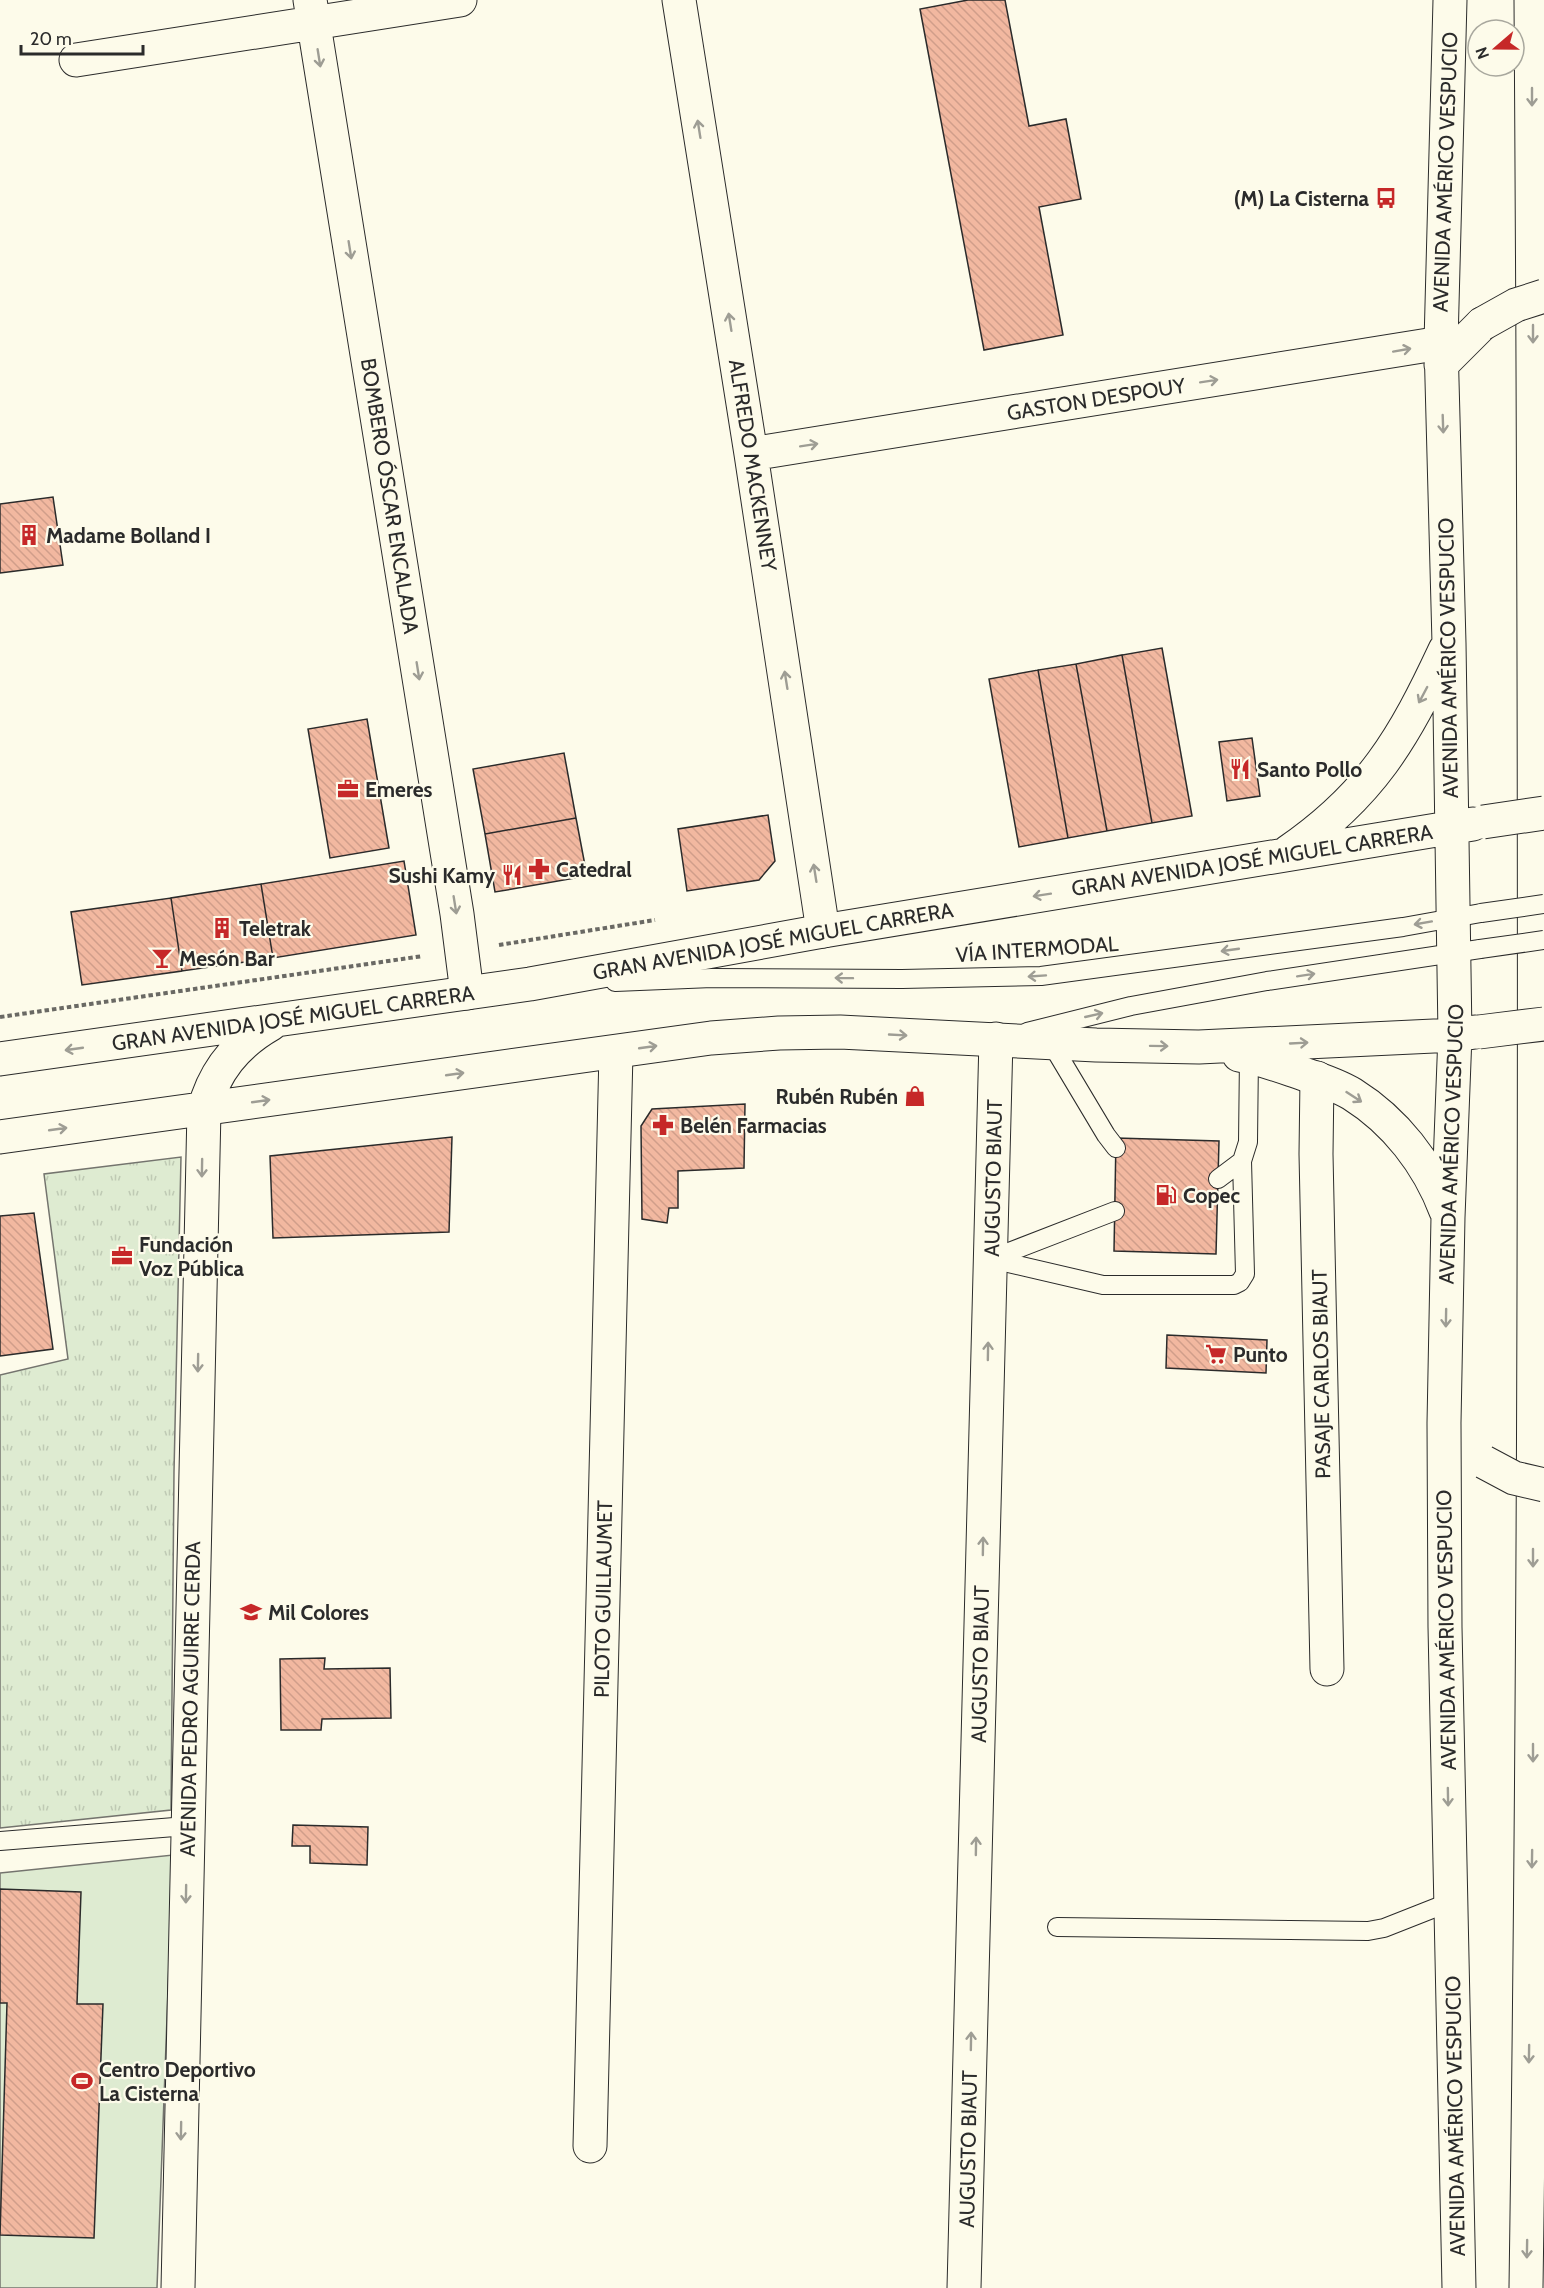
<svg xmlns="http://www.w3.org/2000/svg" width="1544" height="2288" viewBox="0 0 1544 2288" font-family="Cabin,sans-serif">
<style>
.park{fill:url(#park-tufts);stroke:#74746e;stroke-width:1.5}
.pitch{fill:#deebd1;stroke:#74746e;stroke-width:1.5}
.building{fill:url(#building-back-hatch);stroke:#2b2b2b;stroke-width:1.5}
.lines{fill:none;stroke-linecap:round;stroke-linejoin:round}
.service-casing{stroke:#2b2b2b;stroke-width:20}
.minor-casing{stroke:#2b2b2b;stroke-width:35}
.tertiary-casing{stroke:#2b2b2b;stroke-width:35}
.primary-casing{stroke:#2b2b2b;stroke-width:35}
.motorway-casing{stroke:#2b2b2b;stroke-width:35}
.path{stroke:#6a6964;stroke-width:4;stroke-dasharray:4.5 3;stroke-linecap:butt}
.service{stroke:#fdfbea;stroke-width:18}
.minor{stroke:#fdfbea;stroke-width:33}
.tertiary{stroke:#fdfbea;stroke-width:33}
.primary{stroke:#fdfbea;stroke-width:33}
.motorway{stroke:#fdfbea;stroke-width:33}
.service-bridge-casing{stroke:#2b2b2b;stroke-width:20;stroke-linecap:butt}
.primary-bridge-casing{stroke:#2b2b2b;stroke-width:35;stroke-linecap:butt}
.service-bridge{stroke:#fdfbea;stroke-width:18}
.primary-bridge{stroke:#fdfbea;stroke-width:33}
.oneway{stroke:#9e9d94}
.labels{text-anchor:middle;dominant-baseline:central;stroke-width:4.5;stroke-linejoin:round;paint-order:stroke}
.street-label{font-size:21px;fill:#2b2b2b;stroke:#fdfbea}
.poi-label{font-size:21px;font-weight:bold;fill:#2b2b2b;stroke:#fdfbea;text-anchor:start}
</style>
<defs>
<pattern id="park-tufts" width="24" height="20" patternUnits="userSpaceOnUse" patternTransform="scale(1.5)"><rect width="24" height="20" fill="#deebd1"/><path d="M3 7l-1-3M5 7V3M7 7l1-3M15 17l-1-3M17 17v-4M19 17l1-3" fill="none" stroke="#bfcab4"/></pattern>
<pattern id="building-back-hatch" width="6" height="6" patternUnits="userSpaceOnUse" patternTransform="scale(1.5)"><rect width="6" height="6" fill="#f2b8a0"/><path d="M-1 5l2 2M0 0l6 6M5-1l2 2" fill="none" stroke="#d09e8a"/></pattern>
</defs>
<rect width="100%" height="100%" fill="#fdfbea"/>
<!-- park -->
<path class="park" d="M181,1157L174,1472L171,1810L0,1828V1375L68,1359L44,1174Z"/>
<!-- pitch -->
<path class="pitch" d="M173,1855L157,2288H0V1873Z"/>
<!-- building -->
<path class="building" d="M968,0H1005L1029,126L1066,119L1081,199L1039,207L1063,335L984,350L920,9Z
M53,497L63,565L0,573V504Z
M1162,648L1192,816L1152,823L1122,655Z
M1122,655L1152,823L1107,831L1076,664Z
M1076,664L1107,831L1068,838L1038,670Z
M1038,670L1068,838L1019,847L989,679Z
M367,719L389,848L330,858L308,729Z
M1252,738L1260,796L1227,801L1219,742Z
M564,753L576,818L485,834L473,769Z
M768,815L775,861L759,880L687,891L678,829Z
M576,818L587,876L495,892L485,834Z
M404,861L416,935L273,958L261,884Z
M261,884L273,958L182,971L171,898Z
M171,898L182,971L82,985L71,912Z
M745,1104L744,1168L678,1171V1208H669L667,1223L642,1219L641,1126L652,1109Z
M452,1137L449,1232L273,1238L270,1156Z
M1116,1138L1219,1141L1216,1254L1114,1251Z
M34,1213L53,1349L0,1356V1216Z
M1167,1335L1267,1340L1266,1373L1166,1368Z
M325,1658L324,1669L390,1668L391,1718L322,1719L321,1730H281L280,1659Z
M293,1825L368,1827L367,1865L310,1863V1846H292Z
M0,1889L81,1892L77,2004H103L94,2238L0,2235L7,2003H0Z"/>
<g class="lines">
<defs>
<path id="service" d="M615,982L712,978L902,979L1041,976L1403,927L1481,913
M1027,1032L1131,1006L1267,981L1480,949
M1051,1043L1106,1135L1116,1148
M1218,1179L1242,1161L1248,1142L1249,1056
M991,1259L1103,1285H1234L1240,1282L1245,1274L1242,1161
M991,1259L1115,1211
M0,1841L187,1826
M1057,1927L1368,1931L1384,1928L1450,1902"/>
<path id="minor" d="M310,0L457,914L467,993
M679,0L751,454L823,931
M76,60L460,0
M751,454L1441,343
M1317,1078L1316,1154L1327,1669
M590,2146L616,1052
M964,2288L996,1039"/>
<path id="tertiary" d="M178,2288L204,1110"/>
<path id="primary" d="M1450,0L1441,343L1449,643L1455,1035L1448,1217L1444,1423L1445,1627L1459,2288
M1441,365L1482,324
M1288,852C1371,795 1404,738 1445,650
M1239,1055C1257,1058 1275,1064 1292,1070C1312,1077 1334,1083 1352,1094C1395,1121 1428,1163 1446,1211
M0,1059L530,984L823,931L1473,824
M204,1110C214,1071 236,1044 271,1024
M0,1137L711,1038L779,1033L840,1032L1096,1045L1199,1047L1455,1035L1475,1032"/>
<path id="motorway" d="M1526,2288C1537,1525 1536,763 1531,0"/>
</defs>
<!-- service casing -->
<use href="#service" class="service-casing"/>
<!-- minor casing -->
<use href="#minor" class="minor-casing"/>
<!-- tertiary casing -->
<use href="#tertiary" class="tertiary-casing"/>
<!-- primary casing -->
<use href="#primary" class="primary-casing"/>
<!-- motorway casing -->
<use href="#motorway" class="motorway-casing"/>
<!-- path -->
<path class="path" d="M499,945L655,920
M0,1017L423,956"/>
<!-- service -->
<use href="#service" class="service"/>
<!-- minor -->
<use href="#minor" class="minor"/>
<!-- tertiary -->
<use href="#tertiary" class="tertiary"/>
<!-- primary -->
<use href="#primary" class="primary"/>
<!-- motorway -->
<use href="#motorway" class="motorway"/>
<defs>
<path id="service-bridge" d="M1481,913L1544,904
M1480,949L1544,940"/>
<path id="primary-bridge" d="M1482,324L1516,305L1544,296
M1483,822L1544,813
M1479,1032L1544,1024
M1484,1462L1514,1478L1544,1485"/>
</defs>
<!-- service-bridge casing -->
<use href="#service-bridge" class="service-bridge-casing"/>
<!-- primary-bridge casing -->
<use href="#primary-bridge" class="primary-bridge-casing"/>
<!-- service-bridge -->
<use href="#service-bridge" class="service-bridge"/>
<!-- primary-bridge -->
<use href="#primary-bridge" class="primary-bridge"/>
</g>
<!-- one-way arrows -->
<defs><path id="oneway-shaft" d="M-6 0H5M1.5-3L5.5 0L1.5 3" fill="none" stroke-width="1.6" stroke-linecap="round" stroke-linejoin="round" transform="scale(1.5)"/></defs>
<g class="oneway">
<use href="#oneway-shaft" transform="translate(319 58) rotate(81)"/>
<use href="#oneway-shaft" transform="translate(1532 97) rotate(90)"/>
<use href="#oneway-shaft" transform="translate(699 129) rotate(-99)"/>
<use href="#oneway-shaft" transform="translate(350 250) rotate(81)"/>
<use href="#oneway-shaft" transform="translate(730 322) rotate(-99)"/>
<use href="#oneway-shaft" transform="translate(1533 334) rotate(90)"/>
<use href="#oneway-shaft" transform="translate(1402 350) rotate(-10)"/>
<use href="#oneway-shaft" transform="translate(1209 381) rotate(-9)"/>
<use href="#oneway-shaft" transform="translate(1443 424) rotate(88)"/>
<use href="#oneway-shaft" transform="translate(809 445) rotate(-9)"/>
<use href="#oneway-shaft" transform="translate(418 671) rotate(81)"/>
<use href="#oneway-shaft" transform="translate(786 680) rotate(-99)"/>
<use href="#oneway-shaft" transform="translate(1423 695) rotate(118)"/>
<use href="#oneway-shaft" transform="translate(815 873) rotate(-99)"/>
<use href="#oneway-shaft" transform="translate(1042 895) rotate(171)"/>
<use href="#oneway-shaft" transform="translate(455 905) rotate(81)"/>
<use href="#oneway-shaft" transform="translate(1423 923) rotate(170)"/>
<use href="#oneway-shaft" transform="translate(1230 950) rotate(172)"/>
<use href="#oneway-shaft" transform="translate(1306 975) rotate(-9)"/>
<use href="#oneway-shaft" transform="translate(1037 976) rotate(176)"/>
<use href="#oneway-shaft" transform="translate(844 978) rotate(-179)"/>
<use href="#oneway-shaft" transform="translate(1094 1015) rotate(-13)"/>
<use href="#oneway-shaft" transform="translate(898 1035) rotate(3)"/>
<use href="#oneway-shaft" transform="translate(1299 1043) rotate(-3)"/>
<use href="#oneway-shaft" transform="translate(1159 1046) rotate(1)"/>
<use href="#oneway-shaft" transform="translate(648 1047) rotate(-8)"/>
<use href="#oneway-shaft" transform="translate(74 1049) rotate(172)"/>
<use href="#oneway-shaft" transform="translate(455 1074) rotate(-8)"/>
<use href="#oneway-shaft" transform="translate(1354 1097) rotate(33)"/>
<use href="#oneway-shaft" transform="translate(261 1101) rotate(-8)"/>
<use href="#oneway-shaft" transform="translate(58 1129) rotate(-8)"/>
<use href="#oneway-shaft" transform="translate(202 1168) rotate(91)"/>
<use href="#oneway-shaft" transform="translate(1446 1318) rotate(91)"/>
<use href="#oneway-shaft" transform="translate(988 1351) rotate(-89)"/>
<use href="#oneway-shaft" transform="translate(198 1363) rotate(91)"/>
<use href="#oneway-shaft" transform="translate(983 1546) rotate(-89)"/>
<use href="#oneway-shaft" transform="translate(1533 1558) rotate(90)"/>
<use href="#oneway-shaft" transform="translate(1533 1753) rotate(90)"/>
<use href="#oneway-shaft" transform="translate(1448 1797) rotate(89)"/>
<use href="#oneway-shaft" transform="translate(976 1846) rotate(-89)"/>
<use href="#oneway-shaft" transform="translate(1532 1859) rotate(91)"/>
<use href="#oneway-shaft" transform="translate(186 1894) rotate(91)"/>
<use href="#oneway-shaft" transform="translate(971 2041) rotate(-89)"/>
<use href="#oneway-shaft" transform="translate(1529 2054) rotate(91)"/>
<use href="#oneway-shaft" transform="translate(181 2131) rotate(91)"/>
<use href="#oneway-shaft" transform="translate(1527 2249) rotate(91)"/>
</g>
<!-- icons -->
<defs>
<symbol id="bus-bare" viewBox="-9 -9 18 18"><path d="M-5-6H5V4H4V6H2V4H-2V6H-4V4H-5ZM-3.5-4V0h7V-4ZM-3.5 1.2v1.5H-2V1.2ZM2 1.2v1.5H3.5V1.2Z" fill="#c62828" stroke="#fdfbea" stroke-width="2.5" paint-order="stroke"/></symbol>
<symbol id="building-bare" viewBox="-9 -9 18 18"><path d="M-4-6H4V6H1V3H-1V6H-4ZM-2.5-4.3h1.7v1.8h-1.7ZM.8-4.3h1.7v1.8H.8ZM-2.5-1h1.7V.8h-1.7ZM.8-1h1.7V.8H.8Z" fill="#c62828" stroke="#fdfbea" stroke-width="2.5" paint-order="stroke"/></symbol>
<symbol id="restaurant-bare" viewBox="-9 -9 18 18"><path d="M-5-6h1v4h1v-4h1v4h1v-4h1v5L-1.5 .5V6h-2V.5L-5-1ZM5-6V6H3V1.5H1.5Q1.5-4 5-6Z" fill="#c62828" stroke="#fdfbea" stroke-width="2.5" paint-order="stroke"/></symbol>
<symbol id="office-bare" viewBox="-9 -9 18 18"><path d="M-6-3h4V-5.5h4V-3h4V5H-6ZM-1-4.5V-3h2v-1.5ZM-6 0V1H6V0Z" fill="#c62828" stroke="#fdfbea" stroke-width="2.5" paint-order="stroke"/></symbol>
<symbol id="pharmacy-bare" viewBox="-9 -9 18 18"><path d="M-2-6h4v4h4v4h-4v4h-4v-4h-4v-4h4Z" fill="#c62828" stroke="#fdfbea" stroke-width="2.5" paint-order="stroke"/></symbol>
<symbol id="bar-bare" viewBox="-9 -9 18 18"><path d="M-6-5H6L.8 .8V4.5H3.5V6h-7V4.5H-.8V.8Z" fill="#c62828" stroke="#fdfbea" stroke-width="2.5" paint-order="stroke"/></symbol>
<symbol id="shop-bare" viewBox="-9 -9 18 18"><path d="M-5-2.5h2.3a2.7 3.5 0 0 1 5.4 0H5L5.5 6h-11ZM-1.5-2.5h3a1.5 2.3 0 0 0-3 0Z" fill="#c62828" stroke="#fdfbea" stroke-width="2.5" paint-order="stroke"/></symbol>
<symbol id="fuel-bare" viewBox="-9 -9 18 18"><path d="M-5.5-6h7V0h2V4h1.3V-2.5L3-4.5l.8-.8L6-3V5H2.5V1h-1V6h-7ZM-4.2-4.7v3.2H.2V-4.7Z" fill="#c62828" stroke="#fdfbea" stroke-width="2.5" paint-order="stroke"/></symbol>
<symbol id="supermarket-bare" viewBox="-9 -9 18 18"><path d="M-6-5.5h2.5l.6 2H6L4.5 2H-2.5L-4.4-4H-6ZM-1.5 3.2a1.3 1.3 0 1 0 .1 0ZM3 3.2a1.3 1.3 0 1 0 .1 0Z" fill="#c62828" stroke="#fdfbea" stroke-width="2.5" paint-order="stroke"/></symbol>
<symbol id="school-bare" viewBox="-9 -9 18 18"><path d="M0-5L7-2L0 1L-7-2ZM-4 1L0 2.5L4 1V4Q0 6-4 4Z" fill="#c62828" stroke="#fdfbea" stroke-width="2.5" paint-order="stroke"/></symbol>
<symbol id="stadium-bare" viewBox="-9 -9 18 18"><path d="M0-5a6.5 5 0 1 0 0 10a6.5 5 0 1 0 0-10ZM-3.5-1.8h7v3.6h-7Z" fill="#c62828" stroke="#fdfbea" stroke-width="2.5" paint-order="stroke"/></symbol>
</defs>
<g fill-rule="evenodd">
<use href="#bus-bare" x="1371" y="183" width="30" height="30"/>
<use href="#building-bare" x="14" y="520" width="30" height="30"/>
<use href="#restaurant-bare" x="1225" y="754" width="30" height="30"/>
<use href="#office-bare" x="333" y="774" width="30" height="30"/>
<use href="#pharmacy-bare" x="524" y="854" width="30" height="30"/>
<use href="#restaurant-bare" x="497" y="860" width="30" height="30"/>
<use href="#building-bare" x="207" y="913" width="30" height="30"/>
<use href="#bar-bare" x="147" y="943" width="30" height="30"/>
<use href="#shop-bare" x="900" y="1081" width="30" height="30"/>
<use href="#pharmacy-bare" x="648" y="1110" width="30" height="30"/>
<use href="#fuel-bare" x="1151" y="1180" width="30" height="30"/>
<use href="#office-bare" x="107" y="1241" width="30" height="30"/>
<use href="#supermarket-bare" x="1201" y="1339" width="30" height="30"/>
<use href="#school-bare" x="236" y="1597" width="30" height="30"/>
<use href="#stadium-bare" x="67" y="2066" width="30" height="30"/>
</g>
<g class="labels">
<!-- street labels -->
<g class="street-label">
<text transform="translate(1445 172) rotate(-88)">AVENIDA AMÉRICO VESPUCIO</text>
<text transform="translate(1096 399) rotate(-9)">GASTON DESPOUY</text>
<text transform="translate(753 465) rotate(81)">ALFREDO MACKENNEY</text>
<text transform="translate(390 496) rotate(81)">BOMBERO ÓSCAR ENCALADA</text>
<text transform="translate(1448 658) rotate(-91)">AVENIDA AMÉRICO VESPUCIO</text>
<text transform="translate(1252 860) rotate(-9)">GRAN AVENIDA JOSÉ MIGUEL CARRERA</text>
<text transform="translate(773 941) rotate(-10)">GRAN AVENIDA JOSÉ MIGUEL CARRERA</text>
<text transform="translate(1037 949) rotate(-4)">VÍA INTERMODAL</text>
<text transform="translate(293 1018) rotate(-8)">GRAN AVENIDA JOSÉ MIGUEL CARRERA</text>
<text transform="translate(1451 1144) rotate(-88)">AVENIDA AMÉRICO VESPUCIO</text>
<text transform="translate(993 1178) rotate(-89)">AUGUSTO BIAUT</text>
<text transform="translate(1321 1374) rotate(-91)">PASAJE CARLOS BIAUT</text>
<text transform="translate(603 1599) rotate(-89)">PILOTO GUILLAUMET</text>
<text transform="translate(1446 1630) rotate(-91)">AVENIDA AMÉRICO VESPUCIO</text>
<text transform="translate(980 1664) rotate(-89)">AUGUSTO BIAUT</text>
<text transform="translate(190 1699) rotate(-89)">AVENIDA PEDRO AGUIRRE CERDA</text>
<text transform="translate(1455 2116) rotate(-91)">AVENIDA AMÉRICO VESPUCIO</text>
<text transform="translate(968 2149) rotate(-89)">AUGUSTO BIAUT</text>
</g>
<!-- poi labels -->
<g class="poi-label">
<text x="1369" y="198" text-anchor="end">(M) La Cisterna</text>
<text x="46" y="535">Madame Bolland I</text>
<text x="1257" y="769">Santo Pollo</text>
<text x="365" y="789">Emeres</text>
<text x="556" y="869">Catedral</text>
<text x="495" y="875" text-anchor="end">Sushi Kamy</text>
<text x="239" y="928">Teletrak</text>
<text x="179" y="958">Mesón Bar</text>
<text x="898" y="1096" text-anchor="end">Rubén Rubén</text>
<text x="680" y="1125">Belén Farmacias</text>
<text x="1183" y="1195">Copec</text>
<text x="139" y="1244">Fundación<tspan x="139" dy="24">Voz Pública</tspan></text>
<text x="1233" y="1354">Punto</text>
<text x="268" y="1612">Mil Colores</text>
<text x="99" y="2069">Centro Deportivo<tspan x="99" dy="24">La Cisterna</tspan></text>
</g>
</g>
<!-- north arrow -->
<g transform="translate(1496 48) rotate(250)"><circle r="28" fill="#fdfbea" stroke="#a9a89e" stroke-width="1.5"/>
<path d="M0-4.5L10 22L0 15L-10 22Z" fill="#c62828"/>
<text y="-9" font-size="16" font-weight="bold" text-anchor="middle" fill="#2b2b2b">N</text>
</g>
<!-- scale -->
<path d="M21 45v9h122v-9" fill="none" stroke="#2b2b2b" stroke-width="3"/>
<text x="30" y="45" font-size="18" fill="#2b2b2b" stroke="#fdfbea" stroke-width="4.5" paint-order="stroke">20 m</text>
</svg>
